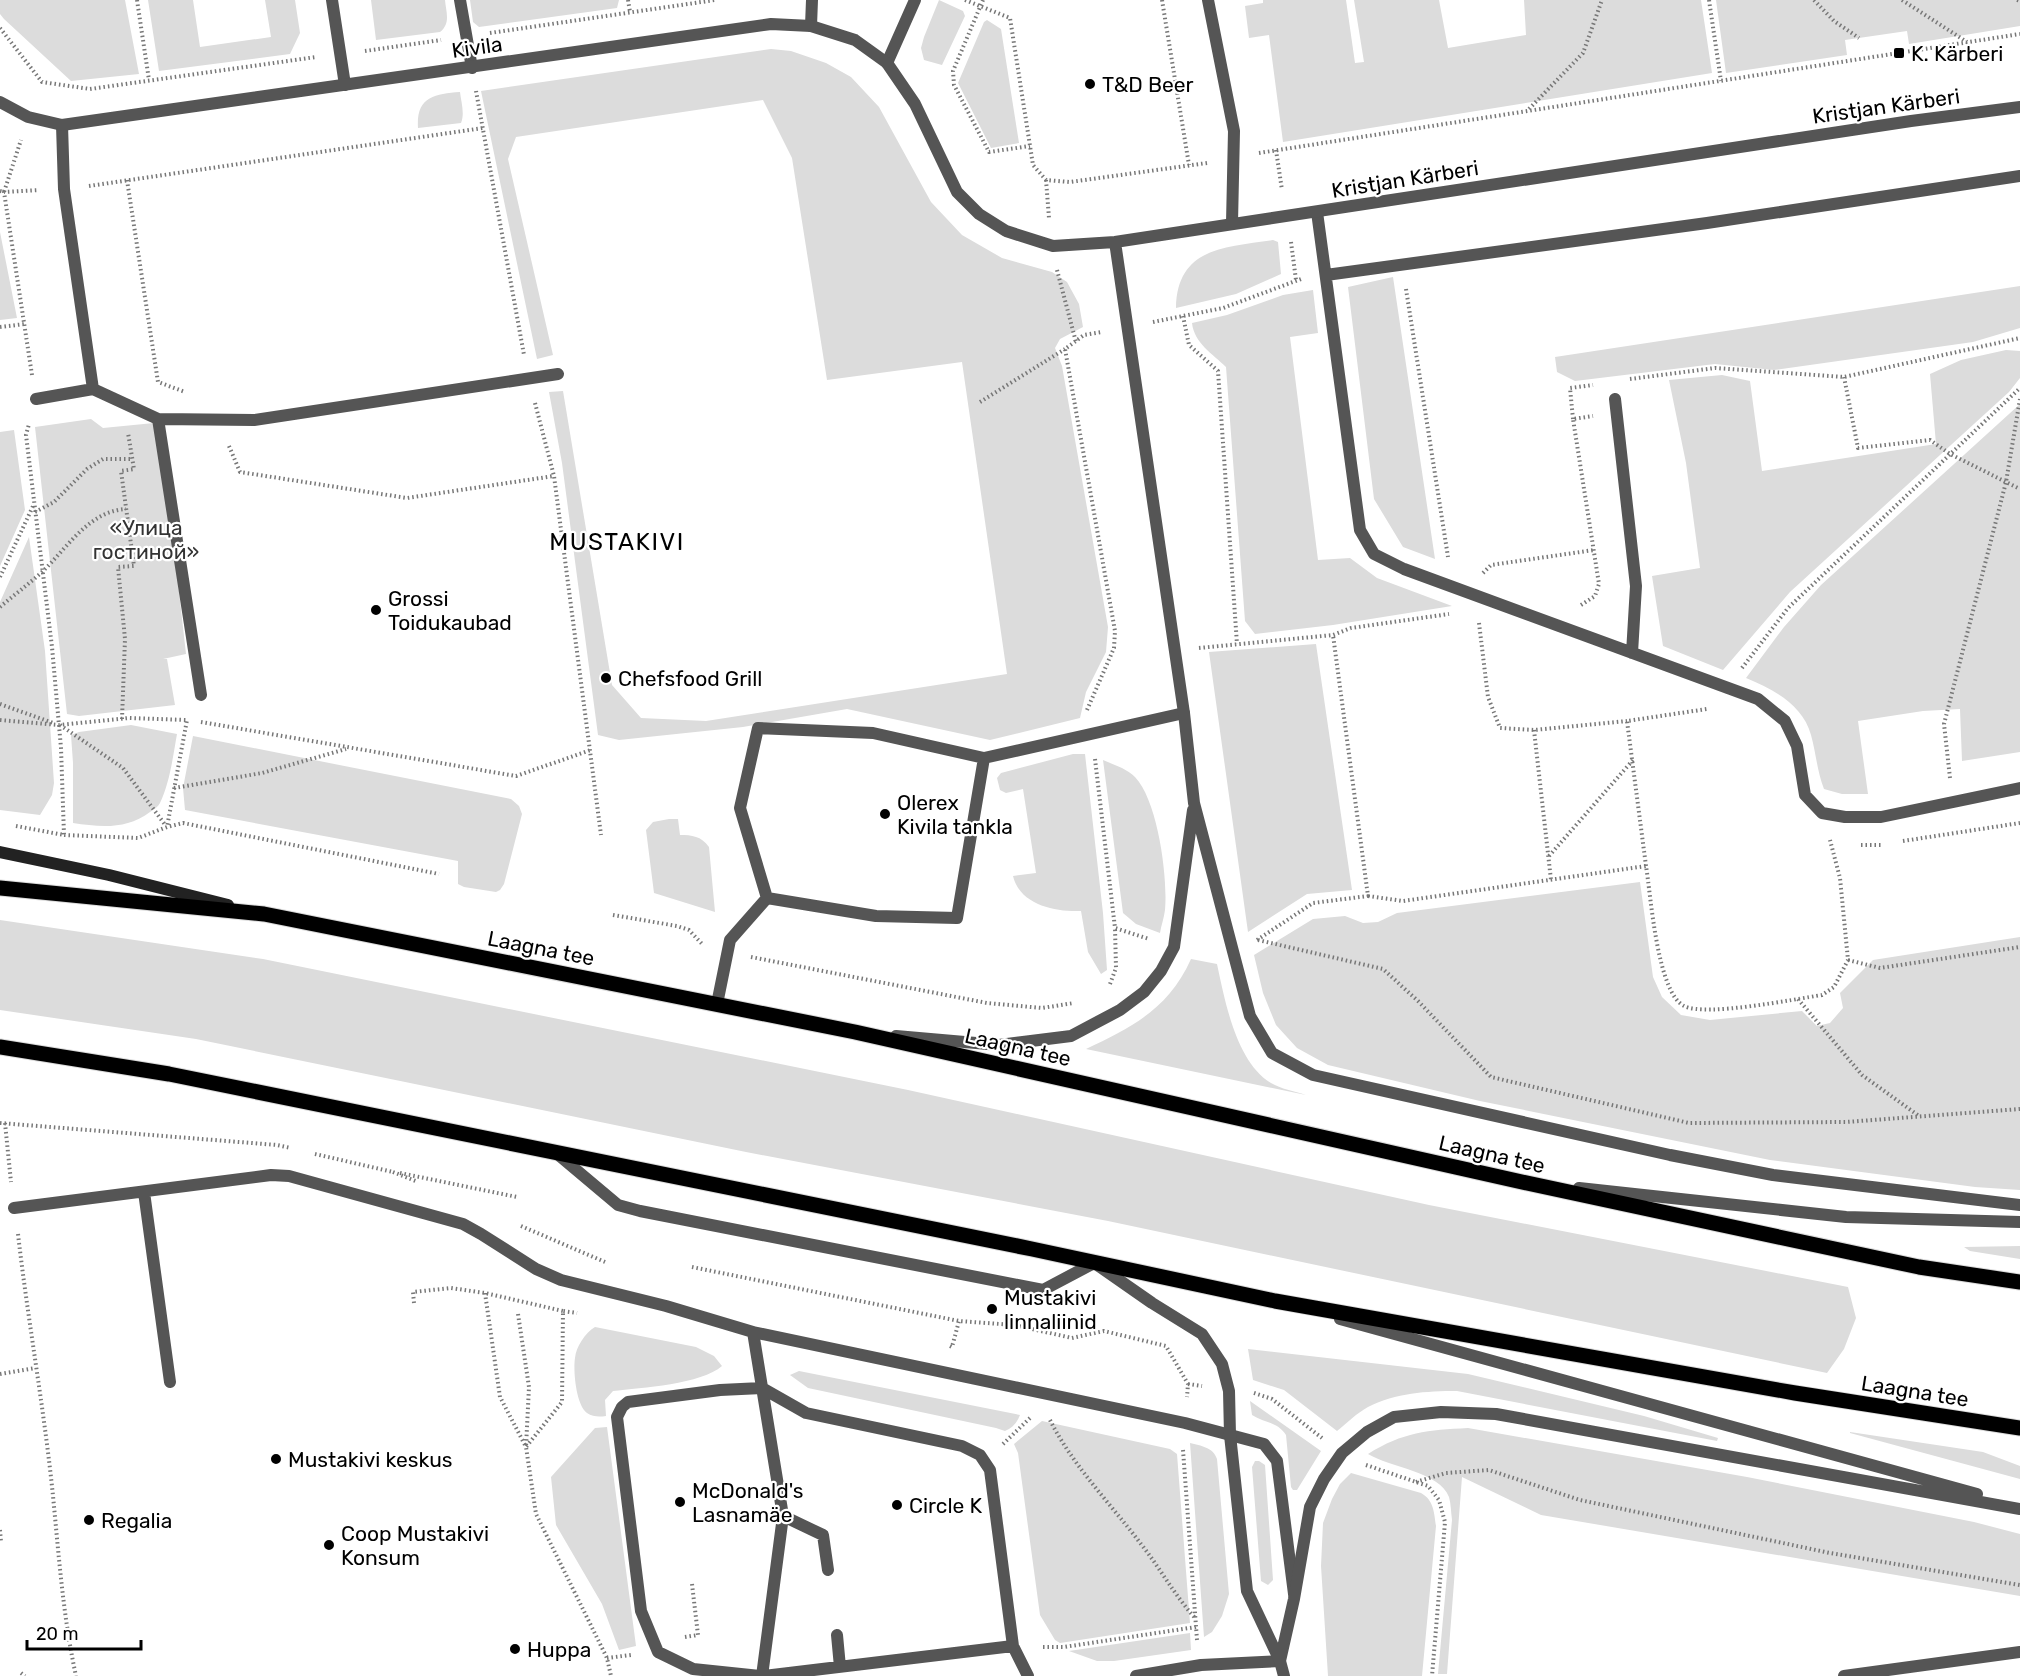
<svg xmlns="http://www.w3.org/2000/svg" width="2020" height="1676" viewBox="0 0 2020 1676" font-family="Rubik,sans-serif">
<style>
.green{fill:#dcdcdc}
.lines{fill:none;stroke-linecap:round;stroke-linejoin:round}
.primary-casing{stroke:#dbdbdb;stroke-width:17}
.path{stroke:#777;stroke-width:4;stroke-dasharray:1.5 3;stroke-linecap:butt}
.service{stroke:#555;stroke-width:12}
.pedestrian{stroke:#555;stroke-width:12}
.minor{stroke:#555;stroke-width:12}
.tertiary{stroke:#555;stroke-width:12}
.secondary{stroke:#222;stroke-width:12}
.primary{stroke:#000;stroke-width:15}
.poi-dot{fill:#000;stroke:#fff;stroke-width:2}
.labels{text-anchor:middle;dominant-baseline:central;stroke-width:4.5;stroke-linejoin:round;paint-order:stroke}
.street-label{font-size:21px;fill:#000;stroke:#fff}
.poi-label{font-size:21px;fill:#000;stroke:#fff;text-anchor:start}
.park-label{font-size:21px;fill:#333;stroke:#fff}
.quarter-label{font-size:24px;letter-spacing:1.5px;fill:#000;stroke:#fff}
</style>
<rect width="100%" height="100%" fill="#fff"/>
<!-- green -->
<path class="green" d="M0,0H125L139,74L71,81L4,19L0,14Z
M148,0H193L200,47L271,37L265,0H295L300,33L290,54L159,71Z
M371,0H445C446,12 451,23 440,32L376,40Z
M470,0H619L617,8L479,27L473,22Z
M939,0L963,11L965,16L942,65L924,60L921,48L924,37Z
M1263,0H1346L1355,63L1364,62L1354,0H1439L1448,48L1526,35L1524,0H1701L1712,73L1283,142L1269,35L1249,38L1245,6L1263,3Z
M1716,0H2020V26L1909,44L1907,31L1845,40L1847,55L1726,73Z
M987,20L1001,29L1019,143L991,148L958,83L984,22Z
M771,49L791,51L826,63L851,77L879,107L931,202L962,235L1002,258L1052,272L1067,282L1079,304L1083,327L1060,339L1055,348L1062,366L1108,627L1106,652L1086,692L1080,718L990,740L847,709L743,727L619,740L598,735L562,463L549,392L563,391L612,685L641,718L706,721L1007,674L962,362L827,380L792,158L763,100L516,137L508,159L553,355L537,359L481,91Z
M460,92C461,101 465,114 461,123L418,128C416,97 434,94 460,92Z
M0,232L17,318L0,320Z
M1273,240L1278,242L1281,274L1236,294L1176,308C1177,247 1226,247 1273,240Z
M1393,277L1435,559L1403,547L1374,499L1348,287Z
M2020,286V328L1973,342L1774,370L1715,364L1575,381L1557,372L1555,357Z
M1313,290L1318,333L1290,337L1318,560L1350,558L1377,578L1452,606L1333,625L1255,634L1245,621L1226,367C1213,354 1194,343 1192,323L1227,315L1283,295Z
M2006,350L2020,351V378L2009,392L1790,592L1723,670L1663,646L1652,576L1700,568L1686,463L1669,380L1722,375L1750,381L1762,471L1936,444L1930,374L1961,360Z
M2020,404V752L1962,761L1960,709L1923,711L1858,721L1868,794H1842L1824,789C1817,771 1816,753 1811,735C1803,705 1773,689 1746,678L1784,627L1821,585Z
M91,419L103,428L154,423L175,556L186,654L163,659H167L175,705L79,716L67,714L35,427Z
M14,430L25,510L0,566V432Z
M29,537L45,651L54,783L52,795L40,815L0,810V602Z
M1316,644L1352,890L1307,894L1248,932L1209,652Z
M131,725L177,734C173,756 170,782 160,803C158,807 154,809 150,812C126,830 100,827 73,823V763L71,735L79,732Z
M193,736L511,799L519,806L522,814L504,884L500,890L496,892L464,887L458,884V861L185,810L183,788Z
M1073,754H1085L1103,913L1107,970L1101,974L1088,952L1081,911C1055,912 1020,905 1013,876L1036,873L1023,789L1006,793L1000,790L997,778L1001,773Z
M1103,760C1114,765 1126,768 1135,777C1158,801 1168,878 1165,910C1164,918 1161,926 1160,933L1136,924L1123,913Z
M669,819H678L680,835C692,835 701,836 709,847L715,912L654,893L646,830L653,822Z
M1640,882L1653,977L1662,997L1681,1015L1710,1020L1802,1011L1817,1026L1830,1023L1843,1008L1840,993L1873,960L2020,937V1190L1975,1187L1770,1160L1480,1101L1328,1065L1297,1048L1276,1025L1263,993L1254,955L1313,919L1345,916L1363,923L1378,922L1397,913Z
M0,920L263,959L908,1090L1429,1205L1848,1287L1856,1318L1844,1349L1827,1373L1108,1221L746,1152L196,1039L0,1010Z
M1191,959L1217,964C1225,1001 1236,1062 1271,1083C1281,1089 1294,1091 1306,1095L1086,1049C1133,1027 1169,1008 1191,959Z
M2020,1246V1259L1970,1251L1964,1247Z
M595,1327L696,1347L714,1356L722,1366C702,1384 641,1388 613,1391L605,1400L606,1416C599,1417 593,1417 587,1413C576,1405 573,1371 575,1358C576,1347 585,1333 595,1327Z
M1248,1349L1468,1374L1644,1416L1718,1438L1717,1441L1457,1391C1426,1391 1396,1393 1368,1407C1357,1413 1347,1423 1337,1431L1284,1390L1253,1380Z
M799,1371L1020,1415C1017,1423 1012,1428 1005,1431L996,1428L808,1388L790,1375Z
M1250,1401L1321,1451L1297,1490H1293L1291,1487L1286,1435C1277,1421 1264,1423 1252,1415Z
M1042,1421L1170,1449L1177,1454L1190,1623L1060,1643L1055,1640L1040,1615L1018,1453L1014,1444Z
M607,1427L636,1646L619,1650L602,1604L556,1525L551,1477L595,1428Z
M1468,1428L1747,1477L1974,1522L2020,1534V1596L1541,1515L1462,1477L1447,1674H1438L1452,1520C1451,1513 1451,1504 1449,1497C1440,1472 1389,1467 1368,1454C1403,1432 1428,1430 1468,1428Z
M1850,1432L1983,1452L2020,1466V1479L1850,1433Z
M1190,1443C1201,1446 1213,1447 1217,1459L1229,1594L1222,1616L1212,1632L1204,1637Z
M1255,1461H1259L1265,1465L1273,1580L1268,1585L1261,1581L1252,1467Z
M1351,1473L1421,1493C1434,1500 1434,1513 1436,1526L1422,1676H1328L1321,1566L1323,1523L1332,1499L1340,1484Z
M1190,1633L1191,1650L1114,1661H1097L1069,1651Z"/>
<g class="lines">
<defs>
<path id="primary" d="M0,888L264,914L855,1032L1522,1182L1919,1267L2020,1282
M0,1047L169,1074L1032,1249L1275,1301L1795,1393L2020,1428"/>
</defs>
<!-- primary casing -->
<use href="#primary" class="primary-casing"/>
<!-- path -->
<path class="path" d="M137,0L149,80
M628,0L630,12
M965,0L1010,18L1033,165L1046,180L1070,182L1207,163
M983,0L953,71L954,85L989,152L1030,146
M1162,0L1189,165
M1709,0L1721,81
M1814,0L1834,21L1859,38
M1902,0L1967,42
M2017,0L2020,1
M0,28L42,82L90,89L316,57
M490,33L715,0
M365,51L441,40
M476,91L524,355
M1529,109L1583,53L1602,0
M1276,150L1282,190
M1259,153L2020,34
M127,180L158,382L185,392
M1046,180L1049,218
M89,186L483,128
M0,191L4,192L21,140
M1291,242L1296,280
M1057,270L1076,342
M1406,289L1448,557
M1183,316L1189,345L1218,371L1237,644
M1153,322L1223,308L1301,279
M0,327L25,324
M32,375L4,192L39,190
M1844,377L1858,448L1930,440L1950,454L2020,489
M1630,379L1715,368L1844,377L2020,338
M980,402L1065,349
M535,403L554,476L601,835
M1573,419L1570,388L1593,385
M229,446L240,472L407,498L554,476
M35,512L54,502L87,469L103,459H132
M1483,573L1491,565L1594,550
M0,577L34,504
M1581,605L1595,596L1599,584L1573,419L1593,416
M0,607C14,595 29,584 43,571C67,548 89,511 126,509
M1479,623L1488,697L1500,728L1534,730L1627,721
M1199,648L1333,635L1351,628L1449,614
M1742,668L1788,608L2020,388
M0,704L53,723
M1087,710L1114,648L1115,631L1065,349L1084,335L1102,332
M122,719L125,639L118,567L134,566L121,471L134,469L128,433
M0,720L59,725L129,718L187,720L167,827
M201,722L516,776L591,750
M60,725L123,768L166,826
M1534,730L1551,880
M1095,759L1115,928L1149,939
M1950,778L1944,724L2006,482L2020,399
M174,788L262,773L346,749
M16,826L64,835L61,748L52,647L26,435L29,424
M64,835L138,838L167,827L183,823L439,874
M1903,841L2020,823
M1861,845H1881
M1549,856L1633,760
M1646,866L1627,721L1707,709
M1368,896L1403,901L1646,866C1651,896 1657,992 1684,1006C1706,1017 1795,999 1822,995L1834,987L1848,960L1840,878L1830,840
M613,915L677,926L689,930L703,945
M1257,940L1313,903L1368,896L1333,635
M1258,940L1383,969L1418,1001L1491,1077L1689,1123L1846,1122L2020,1109
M751,957L987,1003L1042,1008L1074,1003
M1848,960L1880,968L2020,947
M1110,984L1116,968L1115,928
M1798,999L1862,1075L1919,1116
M0,1123L277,1145L291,1148
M5,1123L11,1182
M315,1154L393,1172
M393,1172L418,1182
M400,1173L517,1197
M521,1226L605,1262
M18,1234C28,1321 44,1408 53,1496C59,1557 63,1616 76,1676
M692,1267L959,1321L1014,1325L1072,1338L1104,1331L1166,1346L1188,1384L1187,1397
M485,1293L500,1397L526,1447L562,1402L563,1311L577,1313
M414,1303L413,1292L451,1288L485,1293L563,1311
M518,1314L529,1387L526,1447L536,1514L607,1658L611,1676
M950,1346L952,1347L959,1321
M0,1374L35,1368
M1188,1384L1202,1386
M1254,1393L1272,1399L1322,1438
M1050,1420C1073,1466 1110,1503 1141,1544C1160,1568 1175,1596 1196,1619
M1003,1444L1032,1416
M1183,1450L1197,1640
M1366,1465L1428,1486L1439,1500L1445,1522L1432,1676
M1416,1482L1446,1473L1489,1470L1580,1500L1830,1553L2020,1585
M0,1530L1,1542
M685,1637L698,1635L692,1584
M1043,1647H1064L1196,1627
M607,1658L631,1655
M21,1673L25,1676"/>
<!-- service -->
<path class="service" d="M93,389L158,419L201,695
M36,399L93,389L64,189L62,125
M158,419L254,420L558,374
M767,898L876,916L957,918L984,758
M717,1004L730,940L767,898L740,808L758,728L873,733L984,758L1184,713
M555,1152L618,1205L640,1211L1043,1290L1094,1263
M144,1192L170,1382
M14,1208L271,1175L289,1176L463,1224L481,1234L536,1269L561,1280L666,1306L753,1332L1185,1423L1264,1444L1277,1461L1294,1594
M753,1332L783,1516L762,1676
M783,1516L823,1535L828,1570
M837,1635L840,1667
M1013,1646L1028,1676
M760,1676L693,1669L658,1652L641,1611L617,1417L622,1407L628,1402L720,1390L762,1388L806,1413L962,1446L980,1455L990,1470L1013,1646L764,1676
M1136,1676L1201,1665L1280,1661
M1844,1676L2020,1652"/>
<!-- pedestrian -->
<path class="pedestrian" d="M460,0L472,68"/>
<!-- minor -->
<path class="minor" d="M332,0L345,85
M1208,0L1234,131L1232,223
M811,26L812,0
M887,63L915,0
M1317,212L1360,530L1374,554L1404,569L1758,699L1785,721L1797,746L1805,795L1822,813L1845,817H1881L2020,788
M1326,275L1707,223L2020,176
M1615,399L1636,586L1632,653"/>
<!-- tertiary -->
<path class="tertiary" d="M0,102L28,117L62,125L771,24L811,26L855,40L887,63L915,104L957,192L979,214L1006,231L1053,246L1115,242L1911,121L2020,107
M1115,242L1184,713L1194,803L1250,1016L1272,1053L1313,1075L1670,1155L1773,1175L2020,1205
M896,1036L999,1045L1071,1036L1120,1010L1144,992L1161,971L1174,947L1193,810
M1579,1188L1846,1217L2020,1222
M1096,1264L1152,1303L1202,1334L1222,1364L1229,1391L1230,1435L1247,1591L1280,1661L1284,1676
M1340,1319L1977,1494
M1280,1661L1294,1599L1310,1507L1324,1479L1342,1453L1367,1432L1394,1417L1441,1412L1496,1414L2020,1509"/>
<!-- secondary -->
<path class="secondary" d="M0,852L109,875L228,905"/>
<!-- primary -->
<use href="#primary" class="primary"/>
</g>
<!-- markers -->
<g class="poi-dot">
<rect x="1893" y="47" width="12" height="12" rx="3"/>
<circle cx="1090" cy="84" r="6"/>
<circle cx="376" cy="610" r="6"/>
<circle cx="606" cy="678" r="6"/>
<circle cx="885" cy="814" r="6"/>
<circle cx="992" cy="1309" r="6"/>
<circle cx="276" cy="1459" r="6"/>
<circle cx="680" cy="1502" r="6"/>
<circle cx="897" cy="1505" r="6"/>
<circle cx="89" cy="1520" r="6"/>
<circle cx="329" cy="1545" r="6"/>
<circle cx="515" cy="1649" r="6"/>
</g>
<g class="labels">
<!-- street labels -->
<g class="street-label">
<text transform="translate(477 47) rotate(-8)">Kivila</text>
<text transform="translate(1886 106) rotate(-8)">Kristjan Kärberi</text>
<text transform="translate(1405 179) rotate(-9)">Kristjan Kärberi</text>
<text transform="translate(541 948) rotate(11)">Laagna tee</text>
<text transform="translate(1018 1047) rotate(13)">Laagna tee</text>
<text transform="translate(1492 1154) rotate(13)">Laagna tee</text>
<text transform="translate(1915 1391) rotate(9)">Laagna tee</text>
</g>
<!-- poi labels -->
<g class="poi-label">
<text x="1911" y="53">K. Kärberi</text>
<text x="1102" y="84">T&amp;D Beer</text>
<text x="388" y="598">Grossi<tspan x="388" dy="24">Toidukaubad</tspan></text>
<text x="618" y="678">Chefsfood Grill</text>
<text x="897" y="802">Olerex<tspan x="897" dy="24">Kivila tankla</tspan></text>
<text x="1004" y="1297">Mustakivi<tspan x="1004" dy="24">linnaliinid</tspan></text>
<text x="288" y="1459">Mustakivi keskus</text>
<text x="692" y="1490">McDonald's<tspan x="692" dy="24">Lasnamäe</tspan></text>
<text x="909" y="1505">Circle K</text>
<text x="101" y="1520">Regalia</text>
<text x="341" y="1533">Coop Mustakivi<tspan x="341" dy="24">Konsum</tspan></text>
<text x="527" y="1649">Huppa</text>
</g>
<!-- park labels -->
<g class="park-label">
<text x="146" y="527">«Улица<tspan x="146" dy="24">гостиной»</tspan></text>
</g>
<!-- quarter labels -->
<g class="quarter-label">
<text x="617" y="542">MUSTAKIVI</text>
</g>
</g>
<!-- scale -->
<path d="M27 1640v9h114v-9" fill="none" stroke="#000000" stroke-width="3"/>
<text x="36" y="1640" font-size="18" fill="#000000" stroke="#ffffff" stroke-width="4.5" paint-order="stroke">20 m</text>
</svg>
